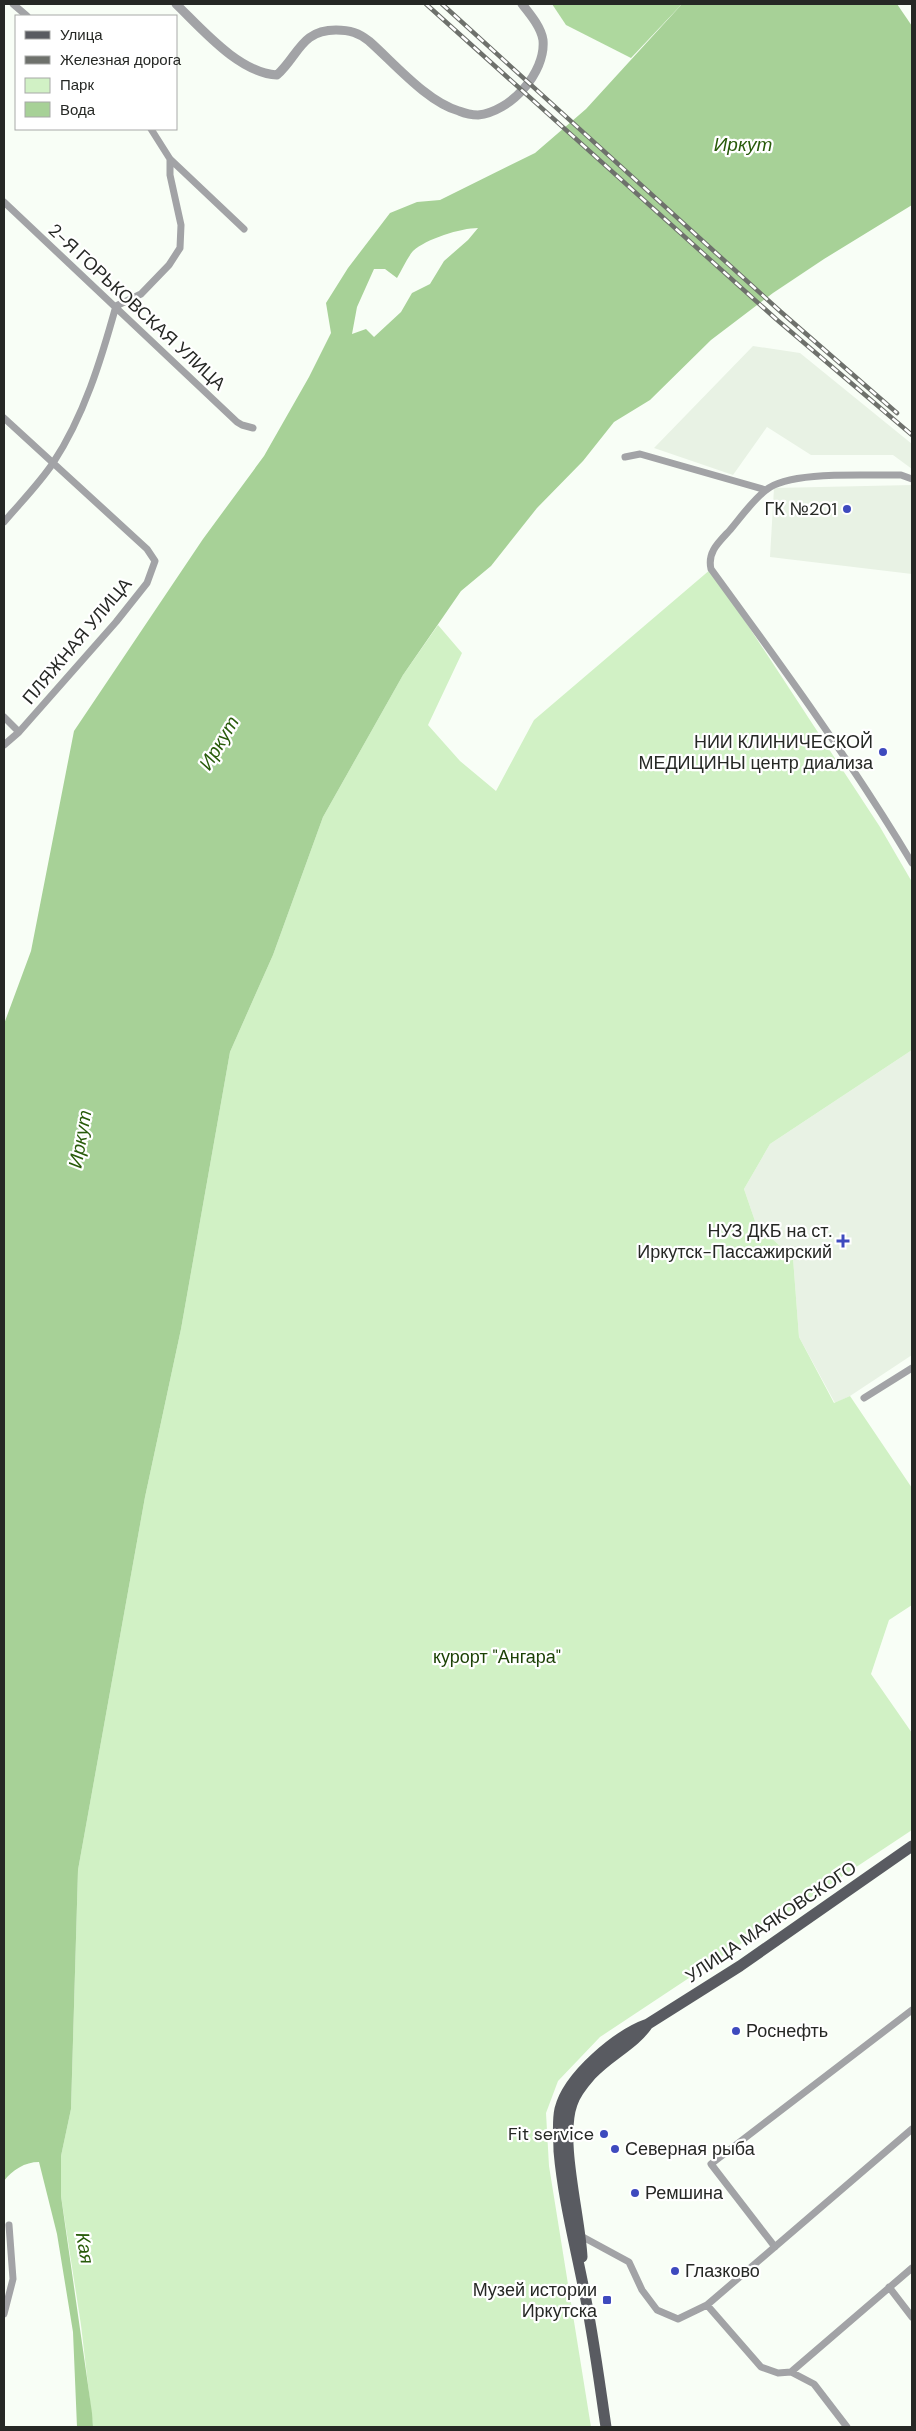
<svg xmlns="http://www.w3.org/2000/svg" width="916" height="2431" viewBox="0 0 916 2431" font-family="'DM Sans',sans-serif">
<style>
.built{fill:#e8f2e4}
.green{fill:#d1f1c5}
.forest{fill:#aed89e}
.water{fill:#a7d197;fill-rule:evenodd}
.pier{fill:#f8fef6}
.lines{fill:none;stroke-linecap:round;stroke-linejoin:round}
.minor{stroke:#a2a3a6;stroke-width:7}
.tertiary{stroke:#a2a3a6;stroke-width:9}
.primary{stroke:#595b61;stroke-width:11}
.rail-casing{stroke:#6e716c;stroke-width:4.5}
.rail{stroke:#fff;stroke-width:2.5;stroke-dasharray:8;stroke-linecap:butt}
.poi-dot{fill:#3e4abe;stroke:#fff;stroke-width:2}
.labels{text-anchor:middle;dominant-baseline:central;stroke-width:4.5;stroke-linejoin:round;paint-order:stroke}
.street-label{font-size:18px;fill:#262825;stroke:#fff}
.poi-label{font-size:18px;fill:#262825;stroke:#fff;text-anchor:end}
.park-label{font-size:18px;fill:#1c4206;stroke:#fff}
.water-label{font-size:19px;font-style:italic;fill:#285b0a;stroke:#fff}
</style>
<rect width="100%" height="100%" fill="#f8fef6"/>
<!-- built -->
<path class="built" d="M753,346L800,353L912,444V469L893,455H811L767,427L733,475L654,448Z
M912,485V574L770,557L774,488Z
M912,1050V1355L850,1396L835,1403L799,1337L793,1258L756,1224L744,1189L770,1144Z"/>
<!-- green -->
<path class="green" d="M711,569L880,827L912,882V1050L770,1144L744,1189L756,1224L793,1258L799,1337L834,1403L850,1396L912,1488V1605L889,1620L871,1674L912,1733V1830L600,2037L558,2081L546,2113L549,2166L591,2427H93L81,2325L61,2196V2156L71,2109L78,1870L145,1497L181,1329L230,1052L273,955L323,817L403,675L438,625L462,653L428,725L460,761L496,791L534,720Z"/>
<!-- forest -->
<path class="forest" d="M552,4H682L631,58L566,25Z"/>
<!-- water -->
<path class="water" d="M682,4H912V205L824,259L773,293L711,340L650,400L614,422L583,461L537,508L491,566L461,591L403,675L323,817L273,955L230,1052L181,1329L145,1497L78,1870L71,2109L61,2156V2196L92,2413L93,2427H77L73,2332L57,2234L39,2162C25,2162 12,2170 4,2181V1024L31,951L74,731L203,539L264,456L309,377L331,333L326,303L348,268L390,213L417,202L440,200L535,153L586,109ZM478,228L468,240L444,261L430,284L412,293L401,312L374,337L366,329L352,334L357,307L374,269H385L397,278C402,270 407,258 413,251C426,239 461,228 478,228Z"/>
<!-- pier -->
<path class="pier" d="M897,4H912V26Z"/>
<g class="lines">
<!-- minor -->
<path class="minor" d="M13,4L27,16
M151,129L170,159L244,229
M4,202L237,422L242,425L253,428
M4,418L147,549L155,561L147,583L116,622L19,732L4,745
M625,457L640,454L766,490
M912,479L901,475C869,476 789,470 766,490C752,501 741,517 730,530C719,542 707,552 711,569C781,665 851,761 912,863
M4,522C20,503 39,484 53,463C84,416 101,360 116,306L141,294L169,265L180,248L181,225L170,175V159
M4,717L19,732
M864,1398L912,1368
M581,2236L629,2262L642,2290L657,2310L678,2319L707,2305L912,2129
M775,2247L711,2164L912,2010
M889,2287L912,2317
M707,2305L761,2367L778,2373L791,2372L814,2384L847,2427
M4,2314L13,2279L9,2225
M791,2372L912,2268"/>
<!-- tertiary -->
<path class="tertiary" d="M176,4C202,29 239,73 277,75C299,55 301,30 336,30C350,30 359,33 369,41C394,63 427,102 459,111C464,113 473,115 478,115C510,112 546,73 543,40C541,27 530,14 522,4"/>
<!-- primary -->
<path class="primary" d="M582,2257C580,2216 559,2140 572,2104C575,2094 584,2083 591,2075C608,2056 635,2044 648,2024
M606,2427C599,2380 593,2332 583,2285C574,2240 563,2197 559,2151C559,2138 557,2122 560,2109C568,2076 617,2035 648,2024L740,1966L912,1846"/>
<defs>
<path id="rail" d="M426,4L776,319L912,435
M442,4L781,312L897,413"/>
</defs>
<!-- rail casing -->
<use href="#rail" class="rail-casing"/>
<!-- rail -->
<use href="#rail" class="rail"/>
</g>
<!-- markers -->
<g class="poi-dot">
<circle cx="847" cy="509" r="5"/>
<circle cx="883" cy="752" r="5"/>
<path d="M840.5 1233.5h5v5h5v5h-5v5h-5v-5h-5v-5h5z"/>
<circle cx="736" cy="2031" r="5"/>
<circle cx="604" cy="2134" r="5"/>
<circle cx="615" cy="2149" r="5"/>
<circle cx="635" cy="2193" r="5"/>
<circle cx="675" cy="2271" r="5"/>
<rect x="602" y="2295" width="10" height="10" rx="2.5"/>
</g>
<g class="labels">
<!-- street labels -->
<g class="street-label">
<text transform="translate(137 307) rotate(43)">2-Я ГОРЬКОВСКАЯ УЛИЦА</text>
<text transform="translate(77 641) rotate(-50)">ПЛЯЖНАЯ УЛИЦА</text>
<text transform="translate(771 1922) rotate(-34)">УЛИЦА МАЯКОВСКОГО</text>
</g>
<!-- poi labels -->
<g class="poi-label">
<text x="837" y="509">ГК №201</text>
<text x="873" y="742">НИИ КЛИНИЧЕСКОЙ<tspan x="873" dy="21">МЕДИЦИНЫ центр диализа</tspan></text>
<text x="832" y="1231">НУЗ ДКБ на ст.<tspan x="832" dy="21">Иркутск-Пассажирский</tspan></text>
<text x="746" y="2031" text-anchor="start">Роснефть</text>
<text x="594" y="2134">Fit service</text>
<text x="625" y="2149" text-anchor="start">Северная рыба</text>
<text x="645" y="2193" text-anchor="start">Ремшина</text>
<text x="685" y="2271" text-anchor="start">Глазково</text>
<text x="597" y="2290">Музей истории<tspan x="597" dy="21">Иркутска</tspan></text>
</g>
<!-- park labels -->
<g class="park-label">
<text x="497" y="1657">курорт "Ангара"</text>
</g>
<!-- water labels -->
<g class="water-label">
<text x="743" y="144">Иркут</text>
<text transform="translate(219 743) rotate(-59)">Иркут</text>
<text transform="translate(80 1139) rotate(-80)">Иркут</text>
<text transform="translate(85 2248) rotate(80)">Кая</text>
</g>
</g>
<!-- border -->
<rect width="916" height="2431" fill="none" stroke="#262825" stroke-width="10"/>
<!-- legend -->
<rect x="15" y="15" width="162" height="115" fill="#ffffff" stroke="#a8a9a8"/>
<rect x="25" y="31" width="25" height="8" fill="#595b61" stroke="#a8a9a8"/>
<text x="60" y="40" font-size="15" fill="#262825">Улица</text>
<rect x="25" y="56" width="25" height="8" fill="#6e716c" stroke="#a8a9a8"/>
<text x="60" y="65" font-size="15" fill="#262825">Железная дорога</text>
<rect x="25" y="78" width="25" height="15" fill="#d1f1c5" stroke="#a8a9a8"/>
<text x="60" y="90" font-size="15" fill="#262825">Парк</text>
<rect x="25" y="102" width="25" height="15" fill="#a7d197" stroke="#a8a9a8"/>
<text x="60" y="115" font-size="15" fill="#262825">Вода</text>
</svg>
